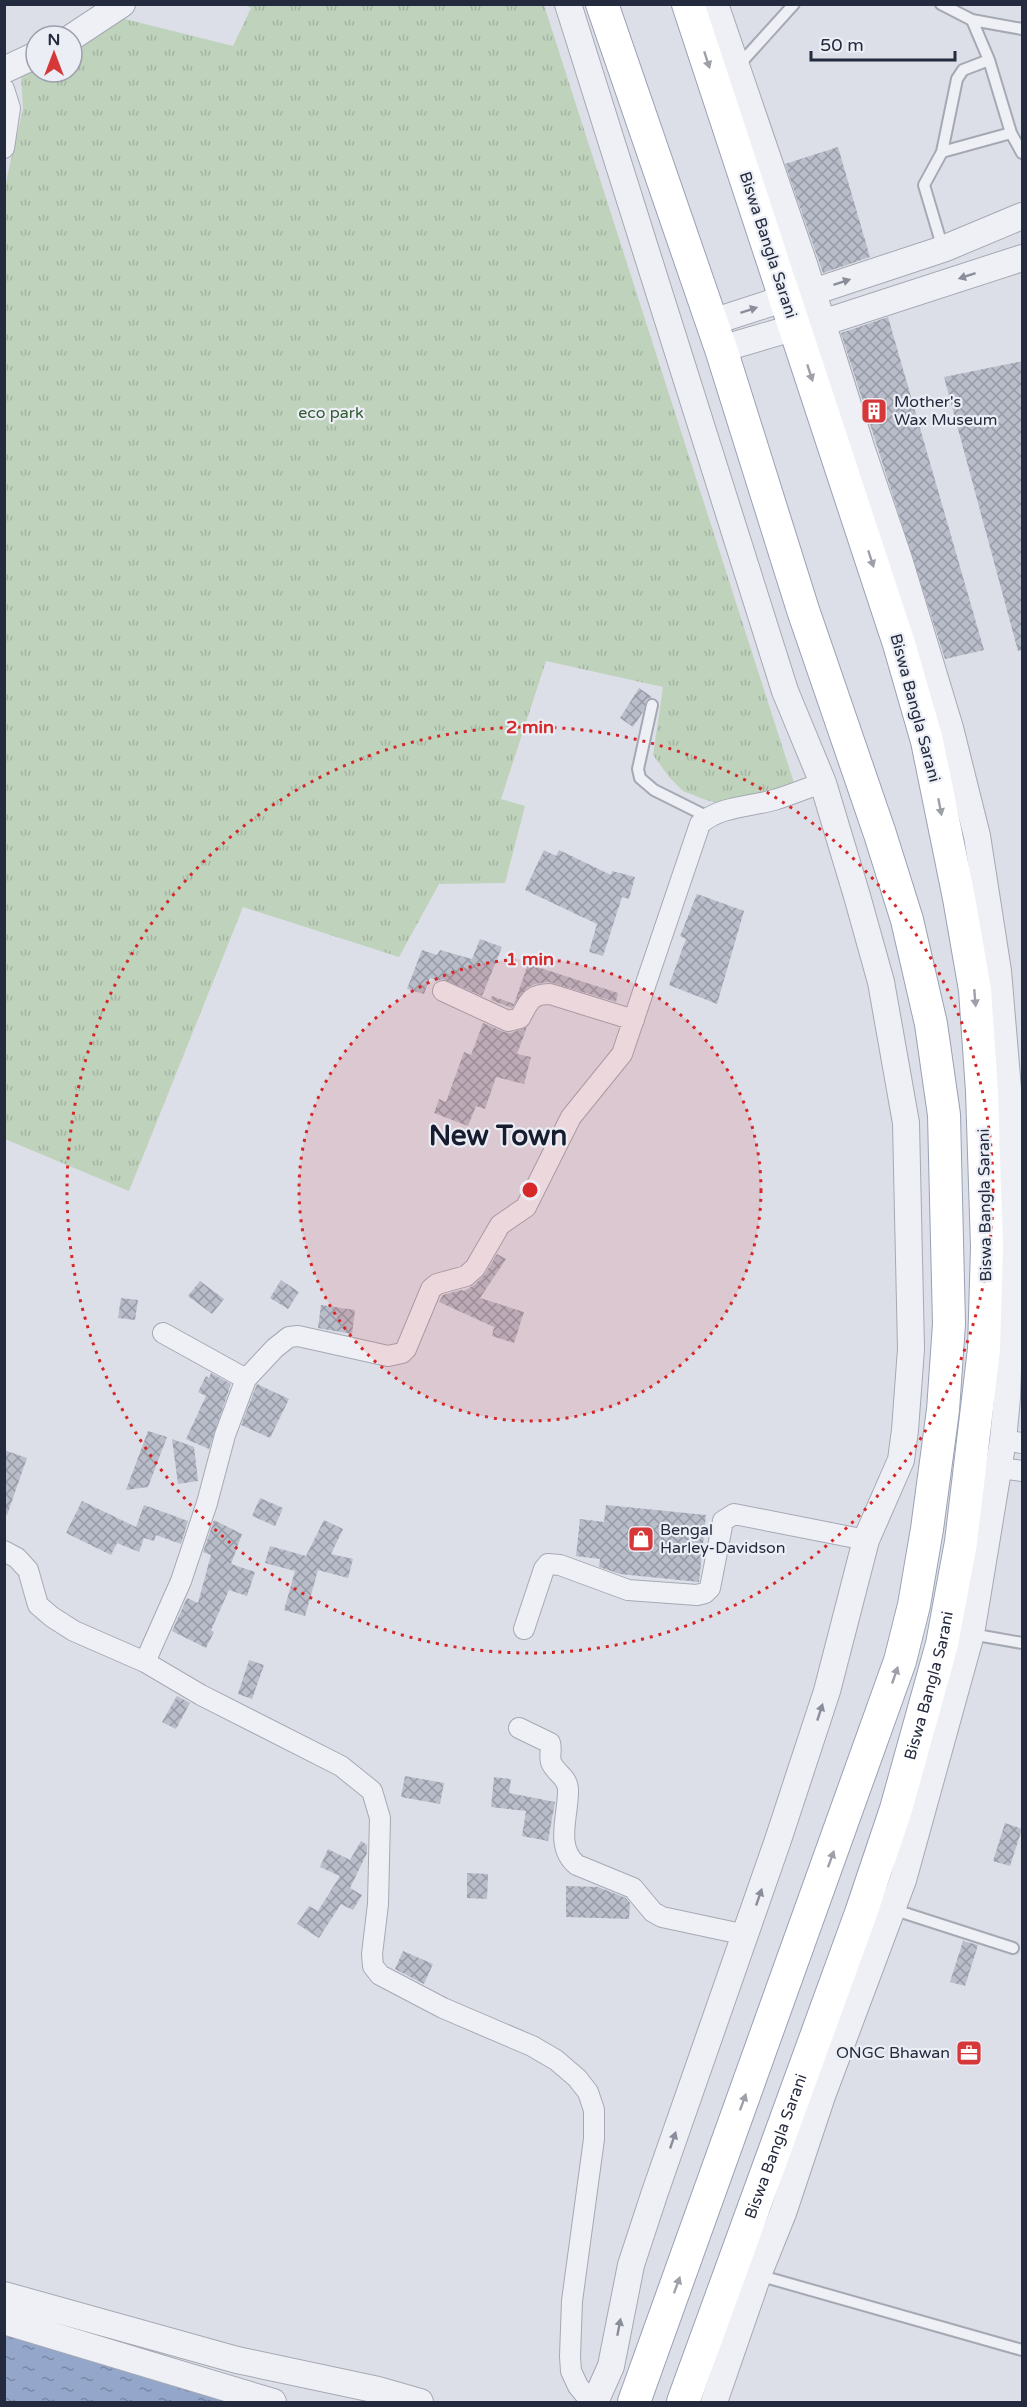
<svg xmlns="http://www.w3.org/2000/svg" width="1027" height="2407" viewBox="0 0 1027 2407" font-family="'Varela Round',sans-serif">
<style>
.park{fill:url(#park-tufts)}
.water{fill:url(#water-ripples)}
.building{fill:url(#building-cross-hatch)}
.lines{fill:none;stroke-linecap:round;stroke-linejoin:round}
.service-casing{stroke:#a5a9b4;stroke-width:14}
.minor-casing{stroke:#a5a9b4;stroke-width:22}
.tertiary-casing{stroke:#a5a9b4;stroke-width:28}
.primary-casing{stroke:#9aa1b4;stroke-width:34}
.service{stroke:#eff0f5;stroke-width:10}
.minor{stroke:#eff0f5;stroke-width:20}
.tertiary{stroke:#eff0f5;stroke-width:26}
.primary{stroke:#fff;stroke-width:32}
.oneway{fill:#9da0a8}
.oneway2{fill:#8a8e9a}
.ring{fill:none;stroke:#d62828;stroke-width:3;stroke-dasharray:3 6}
.labels{text-anchor:middle;dominant-baseline:central;stroke-width:4.5;stroke-linejoin:round;paint-order:stroke}
.street-label{font-size:16px;fill:#252b3e;stroke:#ebeef5}
.poi-label{font-size:16px;fill:#252b3e;stroke:#ebeef5;text-anchor:start}
.park-label{font-size:16px;fill:#335b31;stroke:#ebeef5}
.town-label{font-size:28px;font-weight:bold;fill:#171c2f;stroke:#ebeef5}
.centre{fill:#d62828;stroke:#ebeef5;stroke-width:3}
.ring-label{font-size:18px;text-anchor:middle;font-weight:bold;fill:#d62828;stroke:#ebeef5;stroke-width:4.5;stroke-linejoin:round;paint-order:stroke}
</style>
<defs>
<pattern id="park-tufts" width="24" height="20" patternUnits="userSpaceOnUse" patternTransform="scale(1.5)"><rect width="24" height="20" fill="#bfd2bc"/><path d="M3 7l-1-3M5 7V3M7 7l1-3M15 17l-1-3M17 17v-4M19 17l1-3" fill="none" stroke="#a4b4a3"/></pattern>
<pattern id="water-ripples" width="26" height="14" patternUnits="userSpaceOnUse" patternTransform="scale(1.5)"><rect width="26" height="14" fill="#94a7ca"/><path d="M2 4q2-2 4 0t4 0M15 11q2-2 4 0t4 0" fill="none" stroke="#7988a5"/></pattern>
<pattern id="building-cross-hatch" width="8" height="8" patternUnits="userSpaceOnUse" patternTransform="scale(1.5)"><rect width="8" height="8" fill="#b9bdca"/><path d="M0 0l8 8M0 8l8-8" fill="none" stroke="#969aa5"/></pattern>
</defs>
<rect width="100%" height="100%" fill="#dcdfe7"/>
<!-- park -->
<path class="park" d="M244,5H544L794,783L731,806L706,800L683,791L669,777L653,755L663,687L546,661L501,799L525,806L505,883L439,884L399,957L243,907L129,1191L5,1139L4,190L23,109L21,75L36,66V72H72V44L117,17L233,46L251,8Z"/>
<!-- water -->
<path class="water" d="M5,2333L248,2402H5Z"/>
<!-- building -->
<path class="building" d="M838,147L870,257L823,273L785,164Z
M888,317L984,650L945,659L841,333Z
M1023,361V650L1018,651L944,377Z
M639,688L652,697L646,700L643,712L633,727L620,718Z
M544,850L556,856L559,850L611,875L612,871L635,877L629,899L622,897L603,956L589,952L597,924L525,890Z
M697,894L744,911L717,1004L669,985L686,939L680,936Z
M480,939L502,947L482,996L442,979L437,981L430,978L424,994L407,989L422,950L437,955L440,950L472,959Z
M528,964L618,993L616,1002L549,982L535,984L527,988L512,1008L491,1000L492,996L514,1004Z
M483,1023L504,1032L511,1033L527,1027L517,1054L531,1057L524,1084L496,1077L485,1109L476,1106L468,1126L434,1113L439,1099L446,1102L464,1052L471,1055Z
M497,1254L506,1259L480,1298L524,1312L514,1343L492,1336L494,1327L439,1302L443,1295L461,1290L464,1291L474,1285L485,1274Z
M281,1280L299,1292L288,1309L270,1298Z
M200,1281L224,1299L212,1314L188,1296Z
M121,1298L138,1300L135,1320L118,1318Z
M321,1305L355,1310L352,1334L318,1328Z
M211,1373L231,1384L209,1449L186,1439L206,1396L198,1392L206,1376L209,1378Z
M257,1384L289,1399L270,1438L241,1425Z
M148,1431L167,1437L148,1487L126,1490Z
M172,1439L194,1447L198,1481L178,1484Z
M4,1450L27,1458L7,1515L4,1514Z
M260,1498L283,1508L275,1526L252,1516Z
M82,1501L136,1527L144,1505L188,1521L181,1544L156,1535L154,1541L144,1538L139,1552L117,1543L111,1555L66,1533Z
M606,1505L706,1515L699,1582L620,1574L599,1567L600,1559L576,1556L580,1519L604,1522Z
M214,1520L242,1534L231,1564L255,1572L247,1596L229,1590L211,1630L214,1632L206,1648L172,1631L187,1598L198,1603L211,1555L203,1552Z
M324,1520L343,1529L331,1554L353,1559L348,1578L318,1570L305,1616L284,1610L295,1571L265,1563L270,1546L306,1556Z
M249,1660L264,1665L252,1699L238,1694Z
M177,1696L190,1703L176,1729L162,1722Z
M405,1776L444,1783L440,1804L401,1797Z
M494,1777L511,1779L509,1793L555,1802L548,1841L522,1836L526,1811L491,1807Z
M1005,1823L1022,1829L1010,1866L993,1861Z
M361,1841L367,1845V1853L350,1888L362,1895L353,1910L341,1904L319,1938L297,1924L309,1906L318,1911L340,1876L320,1867L328,1849L350,1860Z
M467,1873L488,1874L487,1899L467,1898Z
M566,1886L598,1887L626,1898L630,1903L629,1919L566,1917Z
M963,1941L978,1945L965,1986L950,1982Z
M403,1951L433,1964L424,1984L395,1969Z"/>
<g class="lines">
<defs>
<path id="service" d="M941,4L972,20L1022,29
M972,20L989,60L1011,133L1022,153
M738,66L794,4
M942,152L1011,133
M943,249L924,185L942,152L957,79L963,70L989,60
M652,705L638,769L640,778L654,790L708,817
M971,1634L1022,1643
M892,1909L1013,1948
M758,2275L1022,2350"/>
<path id="minor" d="M4,89L10,108L4,148
M443,991L508,1021L520,1018C529,1002 530,994 550,994L634,1020
M163,1333L246,1379
M1003,1440L1022,1443
M1000,1468L1022,1471
M4,1551L17,1558L28,1570L38,1605L52,1617L74,1631L145,1662L201,1695L341,1766L372,1791L380,1818L378,1904L372,1954L373,1966L380,1975L443,2008L532,2046L556,2060L577,2078L588,2092L594,2110V2139L572,2301L570,2356L571,2371L578,2386L591,2402
M524,1629L544,1569L548,1564L560,1565L628,1590L697,1595L705,1593L710,1588L723,1521L734,1514L866,1540
M145,1662L181,1581L207,1503L225,1435L246,1379L275,1348L289,1337L298,1336L388,1356L402,1353L406,1349L431,1289L437,1284L466,1276L475,1268L500,1225L526,1207L571,1117L622,1054L700,824C720,806 749,807 774,800C791,795 806,788 823,783
M519,1728L550,1743C552,1750 549,1756 551,1762C555,1773 567,1776 568,1789C569,1814 554,1847 577,1865L633,1888L653,1912L662,1917L746,1935"/>
<path id="tertiary" d="M568,4L785,691L823,783L857,896L881,982L906,1123L911,1349L905,1430L901,1460L866,1540L827,1691L778,1840L655,2192L631,2265L611,2366L595,2402
M72,37L122,4
M4,70L36,55
M712,322L786,298L813,292L943,249L1022,216
M721,349L796,327L822,323L1022,258
M4,2295L237,2360L378,2390L420,2402
M4,2321L273,2402
M714,2402L758,2275L783,2213L822,2096L903,1880L971,1634L1003,1440L1007,1398L1014,1201L1012,1136L998,971L977,836L950,728L899,559L862,450L805,267L715,4"/>
<g id="primary">
<path d="M602,4L721,349L803,610L880,834L907,920L931,1024L944,1115L949,1324L943,1410L927,1529L914,1605L900,1661L634,2402"/>
<path id="s1" d="M683,2402L861,1913L896,1809L942,1644L961,1542L984,1349L987,1247L982,1091L975,990L959,898L927,741L899,644L688,4"/>
</g>
</defs>
<!-- service casing -->
<use href="#service" class="service-casing"/>
<!-- minor casing -->
<use href="#minor" class="minor-casing"/>
<!-- tertiary casing -->
<use href="#tertiary" class="tertiary-casing"/>
<!-- primary casing -->
<use href="#primary" class="primary-casing"/>
<!-- service -->
<use href="#service" class="service"/>
<!-- minor -->
<use href="#minor" class="minor"/>
<!-- tertiary -->
<use href="#tertiary" class="tertiary"/>
<!-- primary -->
<use href="#primary" class="primary"/>
</g>
<!-- one-way arrows -->
<defs><path id="oneway-solid" d="M-6-.8H1V-3.2L6.5 0L1 3.2V.8H-6Z" transform="scale(1.5)"/></defs>
<g class="oneway">
<use href="#oneway-solid" transform="translate(707 60) rotate(72)"/>
<use href="#oneway-solid" transform="translate(810 373) rotate(72)"/>
<use href="#oneway-solid" transform="translate(871 559) rotate(72)"/>
<use href="#oneway-solid" transform="translate(940 807) rotate(79)"/>
<use href="#oneway-solid" transform="translate(975 998) rotate(85)"/>
<use href="#oneway-solid" transform="translate(895 1675) rotate(-71)"/>
<use href="#oneway-solid" transform="translate(831 1859) rotate(-70)"/>
<use href="#oneway-solid" transform="translate(743 2102) rotate(-70)"/>
<use href="#oneway-solid" transform="translate(677 2285) rotate(-70)"/>
</g>
<g class="oneway2">
<use href="#oneway-solid" transform="translate(967 276) rotate(162)"/>
<use href="#oneway-solid" transform="translate(842 282) rotate(-18)"/>
<use href="#oneway-solid" transform="translate(749 310) rotate(-18)"/>
<use href="#oneway-solid" transform="translate(820 1712) rotate(-72)"/>
<use href="#oneway-solid" transform="translate(759 1897) rotate(-71)"/>
<use href="#oneway-solid" transform="translate(673 2140) rotate(-71)"/>
<use href="#oneway-solid" transform="translate(619 2327) rotate(-79)"/>
</g>
<!-- distance rings -->
<circle cx="530" cy="1190" r="231" fill="#d62828" fill-opacity=".12"/>
<g class="ring">
<circle cx="530" cy="1190" r="231"/>
<circle cx="530" cy="1190" r="463"/>
</g>
<!-- icons -->
<defs>
<symbol id="building-square" viewBox="-11 -11 22 22"><rect x="-9" y="-9" width="18" height="18" rx="4" fill="#d63739" stroke="#ebeef5"/><path d="M-4-6H4V6H1V3H-1V6H-4ZM-2.5-4.3h1.7v1.8h-1.7ZM.8-4.3h1.7v1.8H.8ZM-2.5-1h1.7V.8h-1.7ZM.8-1h1.7V.8H.8Z" fill="#fff"/></symbol>
<symbol id="shop-square" viewBox="-11 -11 22 22"><rect x="-9" y="-9" width="18" height="18" rx="4" fill="#d63739" stroke="#ebeef5"/><path d="M-5-2.5h2.3a2.7 3.5 0 0 1 5.4 0H5L5.5 6h-11ZM-1.5-2.5h3a1.5 2.3 0 0 0-3 0Z" fill="#fff"/></symbol>
<symbol id="office-square" viewBox="-11 -11 22 22"><rect x="-9" y="-9" width="18" height="18" rx="4" fill="#d63739" stroke="#ebeef5"/><path d="M-6-3h4V-5.5h4V-3h4V5H-6ZM-1-4.5V-3h2v-1.5ZM-6 0V1H6V0Z" fill="#fff"/></symbol>
</defs>
<g fill-rule="evenodd">
<use href="#building-square" x="859" y="396" width="30" height="30"/>
<use href="#shop-square" x="626" y="1524" width="30" height="30"/>
<use href="#office-square" x="954" y="2038" width="30" height="30"/>
</g>
<g class="labels">
<!-- street labels -->
<g class="street-label">
<text transform="translate(768 245) rotate(72)">Biswa Bangla Sarani</text>
<text transform="translate(915 708) rotate(75)">Biswa Bangla Sarani</text>
<text transform="translate(985 1205) rotate(-91)">Biswa Bangla Sarani</text>
<text stroke="none"><textPath href="#s1" startOffset="758">Biswa Bangla Sarani</textPath></text>
<text stroke="none"><textPath href="#s1" startOffset="272">Biswa Bangla Sarani</textPath></text>
</g>
<!-- poi labels -->
<g class="poi-label">
<text x="894" y="402">Mother's<tspan x="894" dy="18">Wax Museum</tspan></text>
<text x="660" y="1530">Bengal<tspan x="660" dy="18">Harley-Davidson</tspan></text>
<text x="950" y="2053" text-anchor="end">ONGC Bhawan</text>
</g>
<!-- park labels -->
<g class="park-label">
<text x="331" y="413">eco park</text>
</g>
<!-- town labels -->
<g class="town-label">
<text x="498" y="1136">New Town</text>
</g>
</g>
<circle cx="530" cy="1190" r="9" class="centre"/>
<g class="ring-label">
<text x="530" y="733">2 min</text>
<text x="530" y="965">1 min</text>
</g>
<!-- border -->
<rect width="1027" height="2407" fill="none" stroke="#252b3e" stroke-width="12"/>
<!-- north arrow -->
<g transform="translate(54 54)"><circle r="28" fill="#ebeef5" stroke="#9ca0ac" stroke-width="1.5"/>
<path d="M0-4.5L10 22L0 15L-10 22Z" fill="#d63739"/>
<text y="-9" font-size="16" font-weight="bold" text-anchor="middle" fill="#252b3e">N</text>
</g>
<!-- scale -->
<path d="M811 51v9h144v-9" fill="none" stroke="#252b3e" stroke-width="3"/>
<text x="820" y="51" font-size="18" fill="#252b3e" stroke="#ebeef5" stroke-width="4.5" paint-order="stroke">50 m</text>
</svg>
